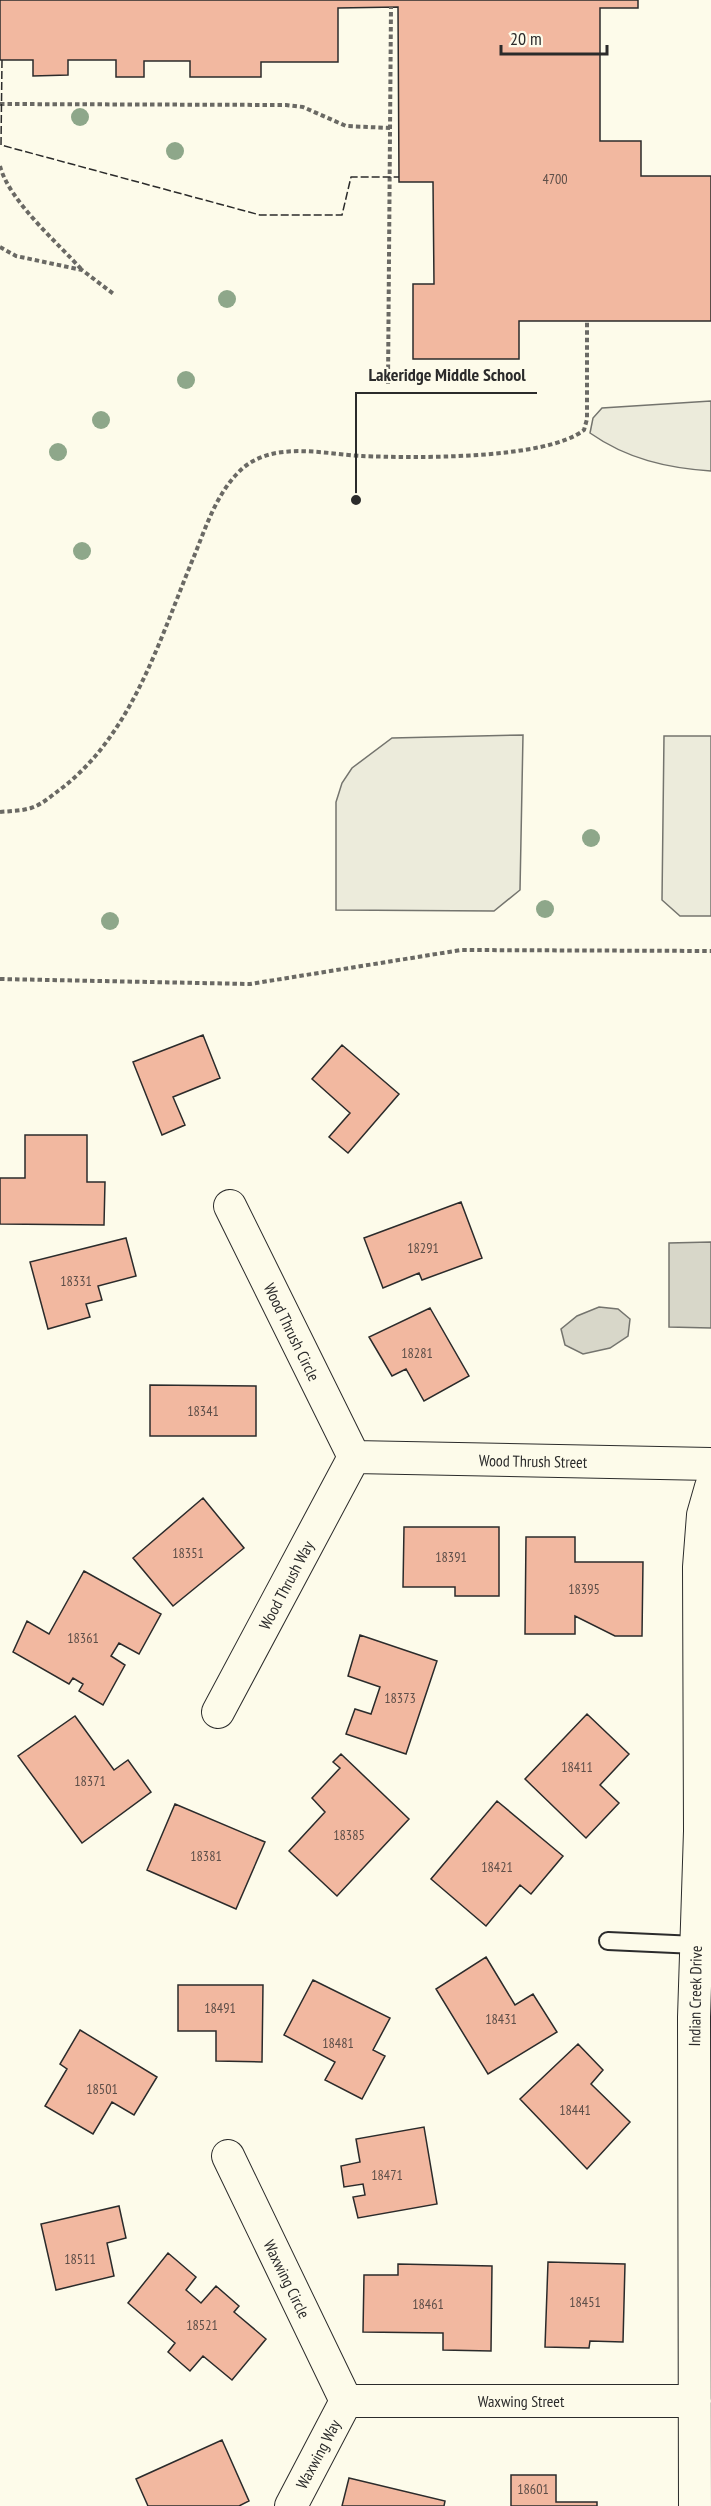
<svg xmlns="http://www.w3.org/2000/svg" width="711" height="2506" viewBox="0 0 711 2506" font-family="'PT Sans Narrow',sans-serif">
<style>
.green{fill:#ecebdb;stroke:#74746e;stroke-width:1.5}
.water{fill:#d8d7c9;stroke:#74746e;stroke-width:1.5}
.building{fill:#f2b8a0;stroke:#2b2b2b;stroke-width:1.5}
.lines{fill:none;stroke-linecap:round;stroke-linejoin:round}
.lane-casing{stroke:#2b2b2b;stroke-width:20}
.street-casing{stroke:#2b2b2b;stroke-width:34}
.path{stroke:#6a6964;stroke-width:4;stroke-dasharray:4.5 3;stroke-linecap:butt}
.lane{stroke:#fdfbea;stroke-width:16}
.street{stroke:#fdfbea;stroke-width:32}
.fence{stroke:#2b2b2b;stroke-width:1.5;stroke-dasharray:8 3;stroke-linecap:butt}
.tree{fill:#8ea78a}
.labels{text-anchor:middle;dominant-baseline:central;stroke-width:4.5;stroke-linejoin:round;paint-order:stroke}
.number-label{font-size:14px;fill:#5d4e48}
.street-label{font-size:16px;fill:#2b2b2b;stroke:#fdfbea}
.leader{fill:none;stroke:#2b2b2b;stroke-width:2}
.callout-dot{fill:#2b2b2b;stroke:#fdfbea;stroke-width:2}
.callout-label{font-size:18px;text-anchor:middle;font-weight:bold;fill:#2b2b2b;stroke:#fdfbea;stroke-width:4.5;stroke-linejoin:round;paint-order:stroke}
</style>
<rect width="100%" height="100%" fill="#fdfbea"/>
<!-- green -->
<path class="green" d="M711,401V471C667,468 627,459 590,433L593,418L602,408Z
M523,735L520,890L494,911L336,910V802L342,783L352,768L392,738Z
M664,736H711V916H680L662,900Z"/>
<!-- water -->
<path class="water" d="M711,1242V1328L669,1327V1243Z
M599,1307L618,1309L630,1319L628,1336L610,1348L583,1354L565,1345L561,1329L577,1316Z"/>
<!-- building -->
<path class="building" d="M0,0H638V8H600V141H641V176H711V321H519V359H413V284H434L433,182H399L398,7L338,8V62H261V77H190V61H144V77H116V60H68V75L33,76V60H0Z
M203,1035L220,1078L173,1097L185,1125L162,1135L133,1062Z
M342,1045L399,1094L348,1153L329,1137L350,1113L312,1079Z
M25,1135H87V1182H105L104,1225L0,1224V1178H25Z
M461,1202L482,1258L422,1280L419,1273L383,1288L364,1238Z
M126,1238L136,1276L98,1286L102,1300L86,1304L90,1317L48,1329L30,1262Z
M430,1308L469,1376L424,1401L406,1369L392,1376L369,1337Z
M150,1385L256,1386V1436H150Z
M203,1498L244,1548L173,1606L133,1558Z
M404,1527H499V1596H455V1587H403Z
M526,1537H575V1562H643L642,1636H615L575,1616V1634H525Z
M84,1571L161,1614L139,1654L119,1643L111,1656L125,1665L103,1705L79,1691L83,1684L73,1678L69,1684L13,1652L27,1621L49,1634Z
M360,1635L437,1661L406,1754L346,1734L355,1709L371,1714L380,1687L348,1676Z
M587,1714L629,1754L600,1785L619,1803L586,1838L525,1779Z
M75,1716L114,1770L128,1760L151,1792L82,1843L18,1756Z
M341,1754L409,1819L337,1896L289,1851L325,1812L312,1798L340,1768L333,1762Z
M497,1801L563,1856L531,1894L520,1885L486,1926L431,1879Z
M175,1804L265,1842L236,1909L147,1870Z
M486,1957L515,2005L533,1994L557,2032L488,2074L436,1989Z
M313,1980L390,2018L373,2050L385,2056L362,2099L325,2080L335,2062L284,2035Z
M178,1985H263L262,2062L216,2061V2031H178Z
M80,2030L157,2077L134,2115L112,2102L93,2134L45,2106L67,2069L60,2064Z
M578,2044L603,2070L591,2084L630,2122L587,2169L520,2099Z
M424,2127L437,2204L358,2218L353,2197L365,2195L363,2184L344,2187L341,2166L360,2162L356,2139Z
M119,2206L126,2238L107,2243L114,2276L56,2290L41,2224Z
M168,2253L196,2277L186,2290L201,2303L216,2286L239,2306L234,2312L266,2339L232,2380L203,2356L190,2371L168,2352L175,2343L128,2303Z
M548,2262L625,2264L623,2342L590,2341L589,2348L545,2347Z
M398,2264L492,2266L491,2351L443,2350V2333L363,2332L364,2275H398Z
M222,2440L249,2501L239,2506H148L136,2479Z
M511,2475H556V2502H597V2506H511Z
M349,2478L445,2501L444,2506H342Z"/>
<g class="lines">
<defs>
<path id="lane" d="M608,1941L696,1945"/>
<path id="street" d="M230,1206L354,1457
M354,1457L711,1464
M218,1712L354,1457
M228,2156L346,2401
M346,2401H695
M291,2506L346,2401
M695,2506L694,2017L700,1831L699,1567L703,1515L711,1487"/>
</defs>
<!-- lane casing -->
<use href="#lane" class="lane-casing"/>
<!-- street casing -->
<use href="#street" class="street-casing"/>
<!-- path -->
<path class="path" d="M0,104L286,105L303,107L346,126L390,128
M0,166C9,201 58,243 82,270
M0,247L16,256L82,270L115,295
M388,384L391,7
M0,812C10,811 21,811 31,808C41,805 50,797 58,791C133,736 160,637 195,554C207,524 218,490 243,468C275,441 324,454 362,456C412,458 546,460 584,430L587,419V321
M0,979L250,984L461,950L711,951"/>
<!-- lane -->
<use href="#lane" class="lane"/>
<!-- street -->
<use href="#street" class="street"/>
<!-- fence -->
<path class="fence" d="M2,60L1,145L260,215H342L351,177H399"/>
</g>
<!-- trees -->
<g class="tree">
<circle cx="80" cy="117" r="9"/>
<circle cx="175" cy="151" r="9"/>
<circle cx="227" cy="299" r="9"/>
<circle cx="186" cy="380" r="9"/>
<circle cx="101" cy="420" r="9"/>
<circle cx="58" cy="452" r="9"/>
<circle cx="82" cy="551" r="9"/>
<circle cx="591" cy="838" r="9"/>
<circle cx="545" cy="909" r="9"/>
<circle cx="110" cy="921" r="9"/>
</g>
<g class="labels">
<!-- number labels -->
<g class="number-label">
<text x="555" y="179">4700</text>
<text x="423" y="1248">18291</text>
<text x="76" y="1281">18331</text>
<text x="417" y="1353">18281</text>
<text x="203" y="1411">18341</text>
<text x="188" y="1553">18351</text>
<text x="451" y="1557">18391</text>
<text x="584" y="1589">18395</text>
<text x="83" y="1638">18361</text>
<text x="400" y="1698">18373</text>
<text x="577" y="1767">18411</text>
<text x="90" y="1781">18371</text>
<text x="349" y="1835">18385</text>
<text x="206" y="1856">18381</text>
<text x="497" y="1867">18421</text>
<text x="220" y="2008">18491</text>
<text x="501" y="2019">18431</text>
<text x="338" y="2043">18481</text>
<text x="102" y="2089">18501</text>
<text x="575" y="2110">18441</text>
<text x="387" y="2175">18471</text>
<text x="80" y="2259">18511</text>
<text x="585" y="2302">18451</text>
<text x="428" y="2304">18461</text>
<text x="202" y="2325">18521</text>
<text x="533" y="2489">18601</text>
</g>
<!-- street labels -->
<g class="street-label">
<text transform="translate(292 1332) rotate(64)">Wood Thrush Circle</text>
<text transform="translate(533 1461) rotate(1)">Wood Thrush Street</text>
<text transform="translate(286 1585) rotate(-62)">Wood Thrush Way</text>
<text transform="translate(695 1996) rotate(-89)">Indian Creek Drive</text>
<text transform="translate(287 2279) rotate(64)">Waxwing Circle</text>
<text x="521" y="2401">Waxwing Street</text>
<text transform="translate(318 2454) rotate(-62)">Waxwing Way</text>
</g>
</g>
<!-- callouts -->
<path class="leader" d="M356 500L356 393H537"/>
<circle class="callout-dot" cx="356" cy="500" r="6"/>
<g class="callout-label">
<text x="447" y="381">Lakeridge Middle School</text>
</g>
<!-- scale -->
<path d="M501 45v9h106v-9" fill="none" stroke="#2b2b2b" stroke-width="3"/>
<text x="510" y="45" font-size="18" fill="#2b2b2b" stroke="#fdfbea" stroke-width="4.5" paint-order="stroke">20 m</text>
</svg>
